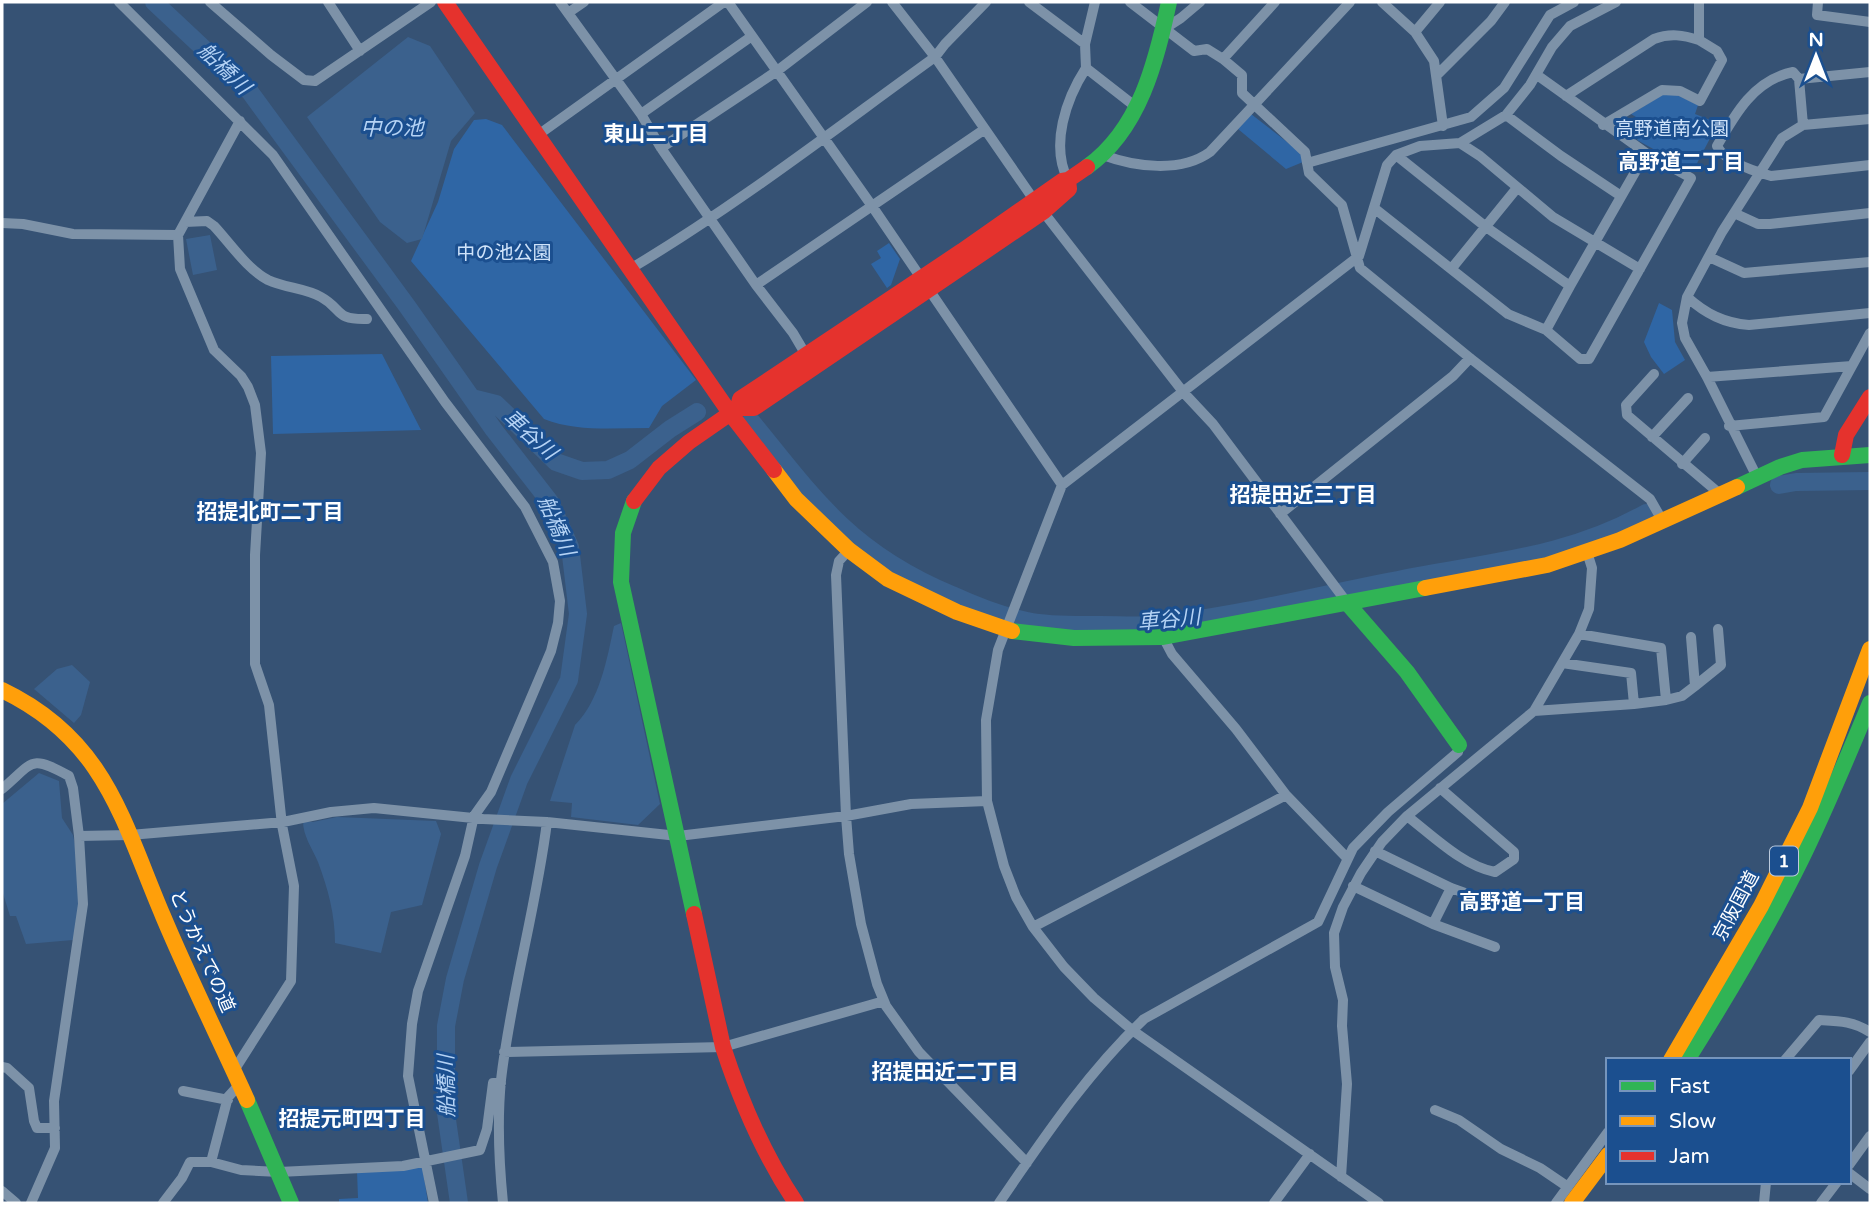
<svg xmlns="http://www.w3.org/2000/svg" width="1872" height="1205" viewBox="0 0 1872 1205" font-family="'Varela Round','Noto Sans JP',sans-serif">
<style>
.green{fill:#2f66a5}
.water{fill:#3b618d}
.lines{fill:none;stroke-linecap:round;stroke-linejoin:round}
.river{stroke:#3b618d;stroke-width:18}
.street{stroke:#7d92a8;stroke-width:10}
.fast{stroke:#30b455;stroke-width:16}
.slow{stroke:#ff9f0a;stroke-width:16}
.jam{stroke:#e5322d;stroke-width:16}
.labels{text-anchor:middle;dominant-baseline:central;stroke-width:6;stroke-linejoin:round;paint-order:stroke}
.shield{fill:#1b4f8f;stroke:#bbcadd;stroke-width:2}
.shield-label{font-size:18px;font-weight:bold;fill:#fff}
.park-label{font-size:19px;fill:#cfe3fa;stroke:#1b4f8f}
.street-label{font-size:19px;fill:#fff;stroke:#1b4f8f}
.water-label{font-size:21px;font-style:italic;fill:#b5d3f5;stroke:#1b4f8f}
.neighbourhood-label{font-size:21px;font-weight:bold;fill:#fff;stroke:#1b4f8f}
</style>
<rect width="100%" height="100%" fill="#365274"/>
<!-- green -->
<path class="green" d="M1673,93L1698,105L1695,114L1718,123L1693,171L1637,140L1646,123L1631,114L1662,95Z
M1251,114L1300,152L1303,162L1286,169L1238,129Z
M486,119L502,125L696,380L662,406L649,428C613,428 577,432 544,419L411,261L438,202L454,149L474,120Z
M889,243L900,259L891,285L887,288L871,264L881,258L877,251Z
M1659,303L1672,310L1675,342L1685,360L1664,374L1651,357L1644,342Z
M382,354L421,430L273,434L271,356Z
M422,1164L428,1203H339V1199L358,1198L357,1171Z"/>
<!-- water -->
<path class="water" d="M408,37L430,46L475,113L451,141L422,239L407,243L380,222L307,117Z
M210,235L217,270L193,275L186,239Z
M621,623L660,804L638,825L571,817L572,803L550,801L575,725C600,700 607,659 614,626Z
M72,665L90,682L81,715L74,723L34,689L57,669Z
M39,773L59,781L62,818L73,835L79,863L81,918L73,940L26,944L16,916H10L2,890V804Z
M337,817L436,821L441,834L422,905L391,912L381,953L335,943C335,914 328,889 318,862C312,848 303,836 303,821L313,822Z"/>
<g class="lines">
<!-- river -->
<path class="river" d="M154,2L250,92L407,306L494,430L550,502L570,547L578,614L569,680L519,780L488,866L455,979L446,1026V1113L459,1203
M472,398L496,404L556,462L582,471L608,470L630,460L670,429L697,412
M751,421C780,456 807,493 841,525C873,555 911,578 952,595C976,606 1001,616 1027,621C1050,626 1077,625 1101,625C1118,625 1136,626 1153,625C1236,617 1317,595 1398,580C1486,562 1566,558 1646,513
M1779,485L1796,482L1870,481"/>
<!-- street -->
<path class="street" d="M119,2L273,155L445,402L525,507L553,562L560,601L558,623L551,651L491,792L474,816L465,856L418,991L412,1024L408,1076L434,1203
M210,2L271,55L304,80L315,81L431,2
M328,2L360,51
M560,2L641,114L661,148L756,285L793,333L806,355
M728,2L872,206L1062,485
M892,2L935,57L1034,200L1184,393L1213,424L1348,604
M1029,2L1085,44
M1095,2L1085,44L1086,68L1136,107
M1130,2L1194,51L1207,49L1223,59L1242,75V93L1305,152L1309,173L1342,205L1360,268L1470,358L1650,499L1662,520
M1382,2L1415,32L1434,61L1443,126
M1818,2L1817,15L1870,22
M568,13L584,2
M1164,29L1181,18L1200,2
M1415,32L1440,2
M1223,59L1275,2
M1436,76L1491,21L1505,2
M1799,79L1870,72
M1566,96L1654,39C1670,33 1683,35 1699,40
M641,114L752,36
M1506,115L1561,156L1621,196
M1603,125L1662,90L1680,91L1700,101L1722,60L1717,51L1699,40V2
M1803,125L1799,79L1793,72C1754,80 1735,114 1717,146C1725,162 1753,171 1771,176L1870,165
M538,135L724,2
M1460,143L1480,156L1553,217L1640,269
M661,148L777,71L867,2
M1103,155C1135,167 1181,173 1210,152L1350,2
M1396,155L1486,227L1570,286L1546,330L1580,359H1589L1691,178L1646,153L1537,75
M1307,163L1471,117L1504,88L1550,15L1574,2
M1068,180C1050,145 1066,99 1086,68
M1374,208L1508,314L1546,330
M1734,213L1758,224H1770L1870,213
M185,222L207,221L214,226C230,243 247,269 268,280C285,288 305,288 321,297C343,309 334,320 367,319
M2,223L23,224L73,234L178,235
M1709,257L1744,273L1870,262
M1452,268L1517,188
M630,269C736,206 835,129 935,57L945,44L986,2
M756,285L985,129
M1570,286L1646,153
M1687,297C1706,314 1724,323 1749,325L1870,313
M1654,374L1626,405L1627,415L1720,494
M1707,377L1852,366
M1729,426L1824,417L1870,333
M1652,437L1688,398
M1682,464L1705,438
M1757,477L1707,377L1685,338L1682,323L1687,297L1722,232L1782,138L1803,125L1870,119
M1280,514L1453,376L1470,358
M849,550L839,561L836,575L846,816L849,854L861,924L877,984L886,1006L919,1052L1027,1163
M1579,634L1661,648L1666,700L1682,696L1695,686
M1163,637L1172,654L1236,729L1286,795L1347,858
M1691,637L1695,686L1721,665L1718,629
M1562,663L1631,673L1634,704L1666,700
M1534,711L1634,704
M2,789C34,762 29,754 69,776L73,788L79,836L83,904L54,1101L55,1148L31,1203
M1407,816C1433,836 1463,866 1495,872L1514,859V852L1440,788
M79,836L130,835L283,822L331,812L374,808L483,819L547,822L678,836L846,816L911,804L987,801
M1375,851L1451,888L1501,906
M1353,886L1433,924
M1451,888L1433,924L1495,947
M1033,927L1286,795
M504,1052L723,1047L884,1001
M1785,1060L1819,1020C1839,1021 1853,1021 1870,1032
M2,1067L7,1068L29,1088L34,1121L37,1128H55
M1849,1071L1870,1042
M233,1072L291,981L294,886L282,825L269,705L255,664V555L261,453L255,405L248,387L241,376L214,350L180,269L178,235L240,121
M183,1091L228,1100
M1435,1110L1459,1120L1501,1149L1540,1168L1568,1187
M211,1162L228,1097L239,1085
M1849,1165L1870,1136
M1849,1173L1870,1189
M1341,1177L1347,1084L1342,1026L1343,1000L1335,967L1334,933L1343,907L1361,873L1382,842L1407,816L1534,711L1579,634L1589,609L1592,568L1587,552
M2,1191L16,1203
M163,1203L182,1178L190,1162H211L241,1170L279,1172L403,1166L480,1150L487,1129L493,1083H501
M503,1203C499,1163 497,1121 501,1080C511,993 536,909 547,822
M999,1203C1043,1139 1087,1073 1144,1019L1318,922L1353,848L1388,812L1458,752L1459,745
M1274,1203L1310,1154
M1379,1203L1132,1030L1094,998L1064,967L1033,927L1016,897L1004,866L987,801L986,720L998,650L1062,485L1359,256L1387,165L1396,155L1420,146L1460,143L1506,115L1530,85L1552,47L1570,26L1616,2
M1556,1203L1608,1132
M1764,1203L1766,1182
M1821,1203L1837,1182"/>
<!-- fast -->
<path class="fast" d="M1087,167C1140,129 1156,62 1169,2
M1737,487L1780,467L1802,460L1870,455
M634,501L623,533L621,582L694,914
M1348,604L1407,672L1459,745
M1012,631L1074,638L1163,637L1425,588
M1687,1060C1728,995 1767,929 1801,860C1826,809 1848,756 1870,703
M247,1100L291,1203"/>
<!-- slow -->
<path class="slow" d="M774,470L796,499L849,550L888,579L957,612L1012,631
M1425,588L1547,565L1620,540L1737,487
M2,690C106,740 122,820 163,916C189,978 219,1038 247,1100
M1671,1060L1761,906L1810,808L1870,649
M1572,1203L1608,1155"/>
<!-- jam -->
<path class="jam" d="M445,2L730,413L774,470
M738,408L740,399L962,251L1062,181L1068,180L1087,167
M1842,455L1846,435L1870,397
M634,501L659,468L689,442L738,408H754L1043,212L1069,189L1068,180
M694,914L723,1047C741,1102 763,1154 796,1203"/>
</g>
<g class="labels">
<!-- shield labels -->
<rect class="shield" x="1770" y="846.5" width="28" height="29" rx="5"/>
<g class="shield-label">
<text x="1784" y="861">1</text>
</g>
<!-- park labels -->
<g class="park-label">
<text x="1672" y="129">高野道南公園</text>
<text x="504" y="253">中の池公園</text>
</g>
<!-- street labels -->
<g class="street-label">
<text transform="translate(1736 906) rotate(-62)">京阪国道</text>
<text transform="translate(202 951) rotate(66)">とうかえでの道</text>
</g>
<!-- water labels -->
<g class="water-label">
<text transform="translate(224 69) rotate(44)">船橋川</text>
<text x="392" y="128">中の池</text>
<text transform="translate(530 435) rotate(42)">車谷川</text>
<text transform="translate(556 526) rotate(67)">船橋川</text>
<text transform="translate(1169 620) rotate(-5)">車谷川</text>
<text transform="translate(447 1086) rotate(-91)">船橋川</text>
</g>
<!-- neighbourhood labels -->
<g class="neighbourhood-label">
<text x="656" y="134">東山二丁目</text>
<text x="1681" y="162">高野道二丁目</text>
<text x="1303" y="495">招提田近三丁目</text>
<text x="270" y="512">招提北町二丁目</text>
<text x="1522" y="902">高野道一丁目</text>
<text x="945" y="1072">招提田近二丁目</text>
<text x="352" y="1119">招提元町四丁目</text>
</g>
</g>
<!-- border -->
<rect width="1872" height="1205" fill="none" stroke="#ffffff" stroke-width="7"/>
<!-- legend -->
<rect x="1606" y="1058" width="245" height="126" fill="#1b4f8f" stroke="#7695bc" stroke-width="2"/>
<rect x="1620" y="1081" width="35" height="10" fill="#30b455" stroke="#7695bc" stroke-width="2"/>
<text x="1669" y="1093" font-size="21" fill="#ffffff">Fast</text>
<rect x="1620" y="1116" width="35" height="10" fill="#ff9f0a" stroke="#7695bc" stroke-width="2"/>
<text x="1669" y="1128" font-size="21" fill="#ffffff">Slow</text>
<rect x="1620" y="1151" width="35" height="10" fill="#e5322d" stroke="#7695bc" stroke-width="2"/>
<text x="1669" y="1163" font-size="21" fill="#ffffff">Jam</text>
<!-- north arrow -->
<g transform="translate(1816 56)" stroke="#1b4f8f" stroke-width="5" paint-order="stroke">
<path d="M0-5L12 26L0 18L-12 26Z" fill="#ffffff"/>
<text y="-10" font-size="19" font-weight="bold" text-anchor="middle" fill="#ffffff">N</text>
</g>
</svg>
